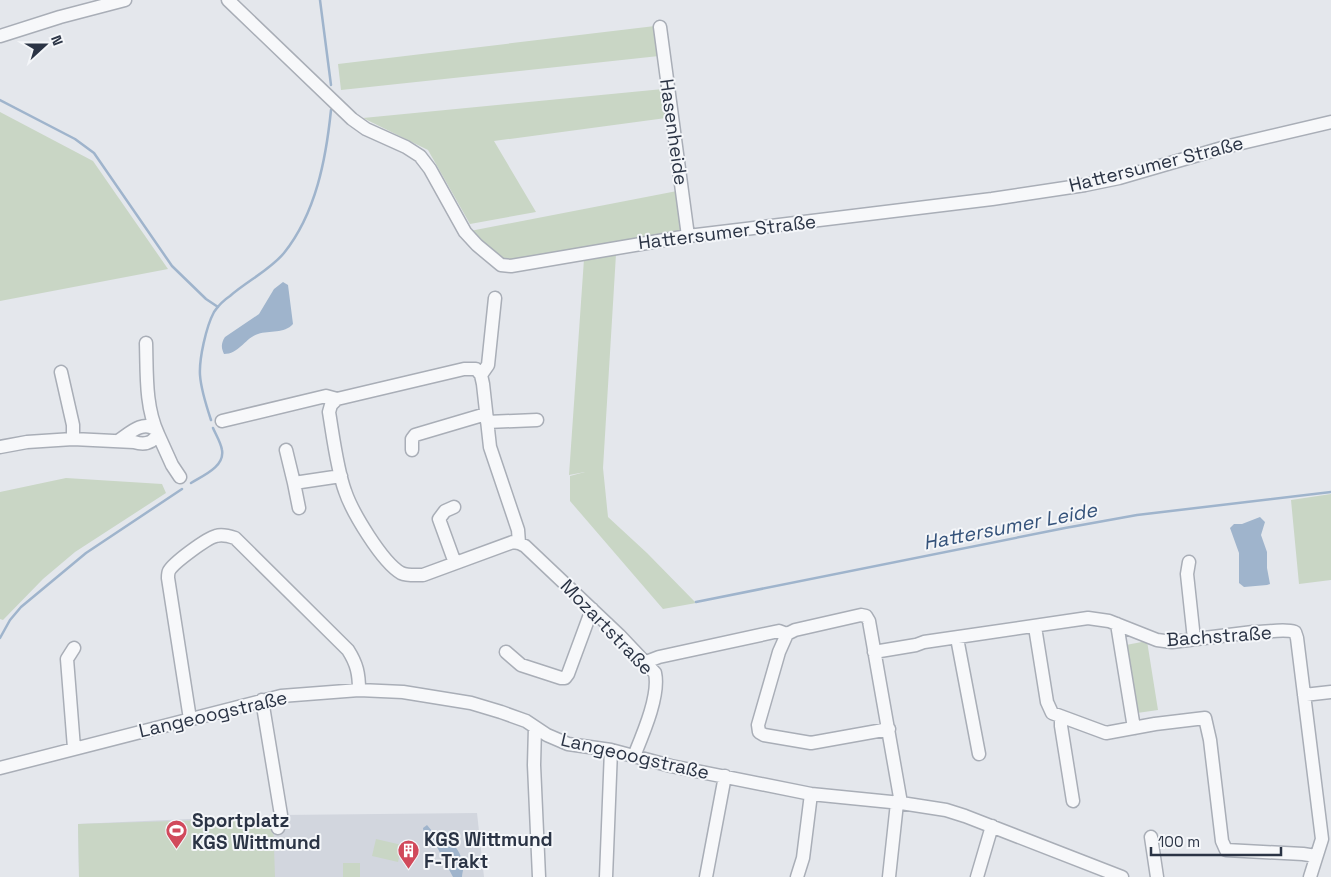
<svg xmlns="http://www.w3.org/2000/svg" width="1331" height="877" viewBox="0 0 1331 877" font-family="'Space Grotesk',sans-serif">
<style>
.built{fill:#d2d6de}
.green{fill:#c9d6c5}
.water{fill:#9fb4cc}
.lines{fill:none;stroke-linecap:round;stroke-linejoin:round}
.stream{stroke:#9fb4cc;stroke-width:2.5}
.minor-casing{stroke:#a9aeb7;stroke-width:15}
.minor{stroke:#f7f8fa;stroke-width:12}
.labels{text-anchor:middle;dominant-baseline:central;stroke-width:4;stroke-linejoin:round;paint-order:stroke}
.street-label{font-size:19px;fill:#2b3445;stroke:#f4f6f9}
.poi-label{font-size:19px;font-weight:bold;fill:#2b3445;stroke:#f4f6f9;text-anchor:start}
.water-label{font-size:20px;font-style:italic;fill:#34527a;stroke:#f4f6f9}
</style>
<rect width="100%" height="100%" fill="#e4e7ec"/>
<!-- built -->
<path class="built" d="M477,813L484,877H79L78,824L281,815Z"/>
<!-- green -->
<path class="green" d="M655,26L659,56L341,90L338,64Z
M663,89L666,118L494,141L536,212L470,224L428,150L363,118Z
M0,112L93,161L168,269L0,301Z
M677,191L683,231L507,261L494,255L470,231Z
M616,254L603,468L608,517L647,553L696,603L663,609L570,501V476L585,472L569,475L584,259Z
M66,478L162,484L166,493L75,552L43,579L3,620L0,619V492Z
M1331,494V580L1299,584L1291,500Z
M1147,641L1158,710L1137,713L1126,645Z
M273,818L275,877H79L78,824Z
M376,839L402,845L398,862L372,856Z
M343,863H360V877H343Z"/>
<!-- water -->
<path class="water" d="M283,282L288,285L293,324C284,334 270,330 258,334C245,338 239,354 224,354C221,348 221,343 225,337L259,314L274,289Z
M1260,517L1265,522L1261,535L1267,552V568L1270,584L1267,585L1244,587L1239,583V553L1230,528L1234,524H1242Z
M427,825L437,837C451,836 462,853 463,865C464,869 462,873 462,877H453L437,847L424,834L423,828Z"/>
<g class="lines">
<!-- stream -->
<path class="stream" d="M320,0L331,85
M0,100L75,139L94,153L172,266L206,299L218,307
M211,420C206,405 201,390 200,375C199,359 206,327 214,312C218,306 224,300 230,296C247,281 270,270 284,253C316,213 326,159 331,110
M191,483C202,476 225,467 222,450C221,443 216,435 213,428
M696,602L1065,528L1137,515L1331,492
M0,638L10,620L21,607L86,553L182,489"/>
<defs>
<path id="minor" d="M228,0L352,119L366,129L406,147L420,156L430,169L465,232L477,245L501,265L511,266L688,236L992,199L1085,185L1119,178L1229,146L1331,122
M660,27L688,236
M0,36L60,17L125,0
M481,375L488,365L495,298
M337,399L464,369H476L481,375L483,384L490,447L518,530L519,543
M222,421L326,396L337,399L331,405L329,412C333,436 337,469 345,491C352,512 382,562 401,573C408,576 416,575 423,575L513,542L519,543L525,546L619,635L655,673C660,695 643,734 634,756
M487,422L537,420
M158,434L172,465L180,477
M73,439L134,442C144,445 152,444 158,434C145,406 147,373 146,343
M118,441C129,434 142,420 155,429
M0,447L27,442L73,439V425L61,372
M286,450L294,483L341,476
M412,450V439L415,435L486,414
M294,483L299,508
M454,507L445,511L439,519L455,563
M1189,562L1187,574L1194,639
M1117,624L1134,728
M1035,627L1047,702L1052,713L1106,733L1155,724L1205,718L1210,740L1222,841L1226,850L1303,854L1316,856
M787,634L779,652L758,725L759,732L764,735L811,743L889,729
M957,638L979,754
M506,652L521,665L561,678H565L568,674L592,609
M874,652L916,645L924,642L1088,618L1109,621L1157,640L1172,642L1253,632C1266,633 1283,628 1295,632L1297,638L1322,839L1310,877
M646,662L659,657L779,631L787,634L795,630L861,615L866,616L869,621L901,803
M1304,695L1331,692
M262,700L281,815L278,828
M1061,718V726L1073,801
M190,719L168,578C168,576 168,573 169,571C173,563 207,538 216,536C222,534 229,536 235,538L348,650C357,664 359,674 359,690
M535,727L534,765L539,877
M74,748L67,659L74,648
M0,768L281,696L359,690L403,692L471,703L501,712L526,721L547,735L568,744L611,750L671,766L811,794L901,803L946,810L965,816L1122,877
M1151,837L1157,877
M606,877L611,750
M706,877L725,776
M797,877L803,858L811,794
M889,877L897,803
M977,877L992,826"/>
</defs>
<!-- minor casing -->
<use href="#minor" class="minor-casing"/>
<!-- minor -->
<use href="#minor" class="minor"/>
</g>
<!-- icons -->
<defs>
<symbol id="stadium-pin" viewBox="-11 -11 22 30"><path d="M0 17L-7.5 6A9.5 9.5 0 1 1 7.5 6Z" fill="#d1495b" stroke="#f4f6f9"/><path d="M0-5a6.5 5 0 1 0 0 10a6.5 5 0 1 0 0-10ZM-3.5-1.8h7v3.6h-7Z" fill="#fff"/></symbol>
<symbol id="building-pin" viewBox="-11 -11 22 30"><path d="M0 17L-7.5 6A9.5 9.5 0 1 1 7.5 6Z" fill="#d1495b" stroke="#f4f6f9"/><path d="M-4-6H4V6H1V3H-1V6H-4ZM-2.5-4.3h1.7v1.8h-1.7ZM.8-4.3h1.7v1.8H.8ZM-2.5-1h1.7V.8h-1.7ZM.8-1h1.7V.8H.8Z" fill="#fff"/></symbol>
</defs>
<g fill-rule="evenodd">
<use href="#stadium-pin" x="164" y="818" width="25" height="34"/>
<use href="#building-pin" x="396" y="838" width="25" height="34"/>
</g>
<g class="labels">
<!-- street labels -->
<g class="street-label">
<text transform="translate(674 132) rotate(82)">Hasenheide</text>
<text transform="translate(1156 164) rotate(-14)">Hattersumer Straße</text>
<text transform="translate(727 232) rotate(-7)">Hattersumer Straße</text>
<text transform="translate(607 627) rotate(46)">Mozartstraße</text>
<text transform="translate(1219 636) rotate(-4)">Bachstraße</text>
<text transform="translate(213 714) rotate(-13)">Langeoogstraße</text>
<text transform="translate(635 756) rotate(13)">Langeoogstraße</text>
</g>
<!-- poi labels -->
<g class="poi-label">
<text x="192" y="820">Sportplatz<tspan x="192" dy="22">KGS Wittmund</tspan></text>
<text x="424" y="839">KGS Wittmund<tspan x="424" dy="22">F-Trakt</tspan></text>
</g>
<!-- water labels -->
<g class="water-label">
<text transform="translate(1010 526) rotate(-11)">Hattersumer Leide</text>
</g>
</g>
<!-- north arrow -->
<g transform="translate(45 45) rotate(69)" stroke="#f4f6f9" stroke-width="4" paint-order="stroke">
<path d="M0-4L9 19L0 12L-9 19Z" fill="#2b3445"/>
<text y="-8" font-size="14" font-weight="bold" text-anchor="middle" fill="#2b3445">N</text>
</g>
<!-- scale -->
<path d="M1151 847v8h130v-8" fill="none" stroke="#2b3445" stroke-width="2.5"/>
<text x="1158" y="847" font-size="15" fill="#2b3445" stroke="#f4f6f9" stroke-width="4" paint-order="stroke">100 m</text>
</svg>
